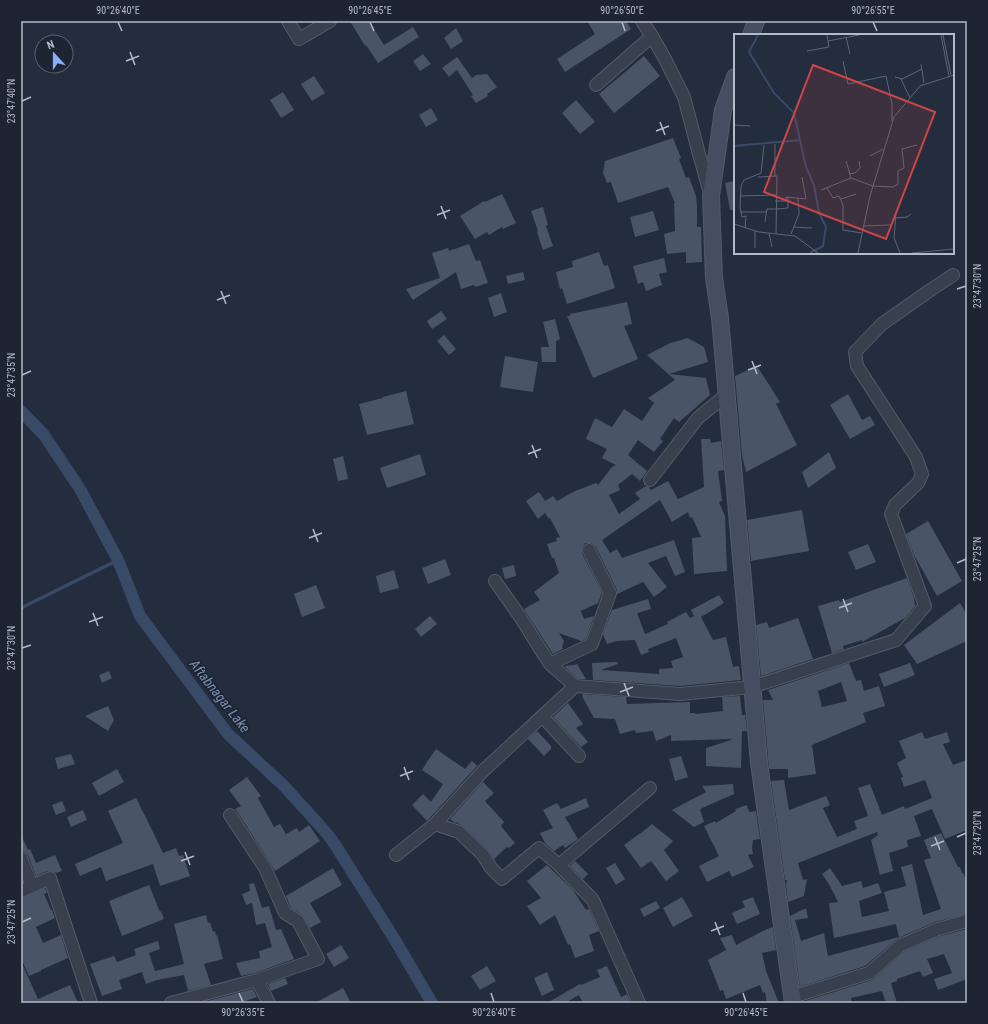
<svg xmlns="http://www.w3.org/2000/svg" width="988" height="1024" viewBox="0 0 988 1024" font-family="'Roboto Condensed',sans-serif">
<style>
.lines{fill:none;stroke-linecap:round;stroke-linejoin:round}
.stream{stroke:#394a67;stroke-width:3.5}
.canal{stroke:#394a67;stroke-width:12}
.building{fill:#495467;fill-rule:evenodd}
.street-casing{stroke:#535b69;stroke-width:14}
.secondary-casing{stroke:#535b69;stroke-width:18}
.street{stroke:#38404e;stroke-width:12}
.secondary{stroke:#454e61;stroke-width:16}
.ticks{fill:none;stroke:#b3bbc9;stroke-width:1.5}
.labels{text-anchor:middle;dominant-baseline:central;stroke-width:3.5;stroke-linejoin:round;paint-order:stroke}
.water-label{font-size:14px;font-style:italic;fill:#7b8fb1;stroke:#1d2533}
.inset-river{fill:none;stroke:#394a67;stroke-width:2}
.inset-road{fill:none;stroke:#5d6676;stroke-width:1}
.view{fill:#cf4548;fill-opacity:0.15;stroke:#cf4548;stroke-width:2}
.inset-edge{fill:none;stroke:#b3bbc9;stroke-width:2}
.neatline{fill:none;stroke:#b3bbc9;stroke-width:1.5}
.ticks-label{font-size:10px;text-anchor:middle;fill:#b3bbc9}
</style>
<rect width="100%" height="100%" fill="#242d3e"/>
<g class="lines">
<!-- stream -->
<path class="stream" d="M21,608L118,560"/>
<!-- canal -->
<path class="canal" d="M21,411L44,435L80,489L118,560L140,616L228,734L284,786L323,829L332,840L395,940L432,1003"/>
</g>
<!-- building -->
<path class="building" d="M350,21H369L384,45L413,27L419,37L378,63L366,45L365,46Z
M587,21H626L631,29L565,72L557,59L595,34Z
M456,28L463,41L451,49L444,38Z
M423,54L431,64L420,71L413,61Z
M644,56L660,76L614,113L599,94Z
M457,57L472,78L476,75L487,74L497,87L487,94L488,96L476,103L471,96L473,95L457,70L449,77L442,68Z
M314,76L325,93L312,101L301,84Z
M283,92L294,110L281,118L270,100Z
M576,100L595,122L580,134L562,113Z
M431,108L438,120L426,127L419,115Z
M673,138L681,158L679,159L686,178L689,177L696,196L697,205V227H701L702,262L686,263V252L667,254L664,234L675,231L674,203H675L668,187L618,203L611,182L607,183L603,173L605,161Z
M735,181V210H730L725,183Z
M502,194L516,223L503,229L502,227L489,235L487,232L475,239L460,216L484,201L485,202Z
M543,207L548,225L546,226L553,246L543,250L537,232L538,231L531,211Z
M653,211L659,230L635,237L630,217Z
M469,244L476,261L480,260L488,283L475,287L474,285L461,289L456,272L413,300L406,289L440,278L432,253L448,248L449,251Z
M599,252L604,266L608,265L615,288L567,304L562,288L560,289L556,272L573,267L572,261Z
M664,258L667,272L659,274L662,285L646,291L643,282L638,284L633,266Z
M523,272L525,280L508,284L506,276Z
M501,293L507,312L494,317L488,298Z
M627,302L632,324L624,326L638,359L593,378L567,316H570V314Z
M441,311L447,319L432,329L427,321Z
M555,319L560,339L556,341V362H542L541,347H549L543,322Z
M444,335L456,349L449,355L437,341Z
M688,338L704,347L708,362L669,374L706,378L710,395L679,422L674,418L660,439L663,441L654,452L638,440L628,455L647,471L640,481L632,474L618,485L620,490L609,495L619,514L640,499L635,493L646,486L649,487L651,490L668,481L678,499L704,487L701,439H710L711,443L721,441L724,470L718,471L722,501L719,502L725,516L727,571L694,574L692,538L701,537L692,517L690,518L688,512L672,522L660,500L602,540L610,553L617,549L622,558L674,540L685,572L675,576L666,556L648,563L667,587L654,597L643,582L617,594V590L596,547L593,544L590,543H585L583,546L582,549V553L602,593L598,603L581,611L584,619L594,616L586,639L581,641L559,633L564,641L562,647L563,649L553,654L524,609L540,600L534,592L559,573L554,558H552L547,544L557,541L556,538L560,537L550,518L549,519L545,513L538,519L526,501L539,492L545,501L553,496L557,501L575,491L596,483L598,485L612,467L616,465L602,458L607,449L586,439L595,418L612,427L624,409L642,421L654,403L648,398L675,380L647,355L670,343Z
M505,356L538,362L533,392L500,387Z
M757,366L780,402L776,404L797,445L746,472L742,455L735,376Z
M406,391L414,424L367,435L359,404L383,398V397Z
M848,394L862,420L870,416L875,425L850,439L830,405Z
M829,452L836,468L808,488L802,472Z
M420,454L426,475L387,488L380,468Z
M343,456L348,479L338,481L333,459Z
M802,510L809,551L751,561L747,520Z
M928,521L962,581L937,596L914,555L906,534Z
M868,544L876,562L856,570L848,552Z
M445,559L451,575L428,584L422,568Z
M514,565L516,576L505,579L502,568Z
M394,570L399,588L380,593L376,576Z
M907,578L914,598L915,606L905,618L862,642V640L843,646L844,649L832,653L818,606L839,600L840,602Z
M316,585L325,608L302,617L294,594Z
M719,595L724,603L701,617L713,640L726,637L733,667L739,666L741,680L680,686L593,680L592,663L617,662L618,664L601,670L659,674V669L673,668L671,661L683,657L679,646L676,638L648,649L649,652L641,655L635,640L616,641L607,644L603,634L612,610L648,599L651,609L637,613L645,634L668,624L667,622L686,612L690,618L694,616L691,610Z
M960,603L967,615V641L917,664L904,645Z
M430,616L437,624L421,637L415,629Z
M798,618L813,659L761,676L756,625L767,622L769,628Z
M849,663L856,681L861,680L864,691L879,686L885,706L863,713L866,722L812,745L816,774L788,778V769H769L763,700H773L768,690ZM841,682L847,701L822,707L818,691Z
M910,663L915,675L884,687L879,674Z
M577,664L586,679H578L567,669L565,666L574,665Z
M109,671L112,678L102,683L99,675Z
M582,694L626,697L627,704L690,702V713H695V714L723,711L722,697L740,696L742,715H745L747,731H742L741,768L706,766V748L731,740V739L671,741V735L656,741L653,731L636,733L635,730L620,734L615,719L594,718L583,698Z
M568,703L583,724L576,728L588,742L581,747L553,717Z
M108,706L114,720L108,731L85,716Z
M537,731L551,746V749L544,756L528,739Z
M922,732L925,739L947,732L950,742L943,744L953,765L967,760V830L945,839L932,809L914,816L921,836L907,840L908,847L889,853L893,871L880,875L871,840L878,835L877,832L798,863L803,880L807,879L804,896L788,902L786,885L787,880H785L771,781L784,780L789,810L826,796L830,805L823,808L837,837L857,829L854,821L868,816L858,788L870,784L882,815L904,806L905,809L932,798L925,780L904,787L901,778L903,777L897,763L906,758L899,741Z
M436,749L465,769L472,761L477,766L427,821L412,805L423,794L431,802L443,784L422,770L427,762Z
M71,754L75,764L58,769L55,758Z
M681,756L688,777L675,781L669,759Z
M117,769L124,782L99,796L92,783Z
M247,777L261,796L258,798L274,827L280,824L286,834L297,828L299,832L309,825L320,841L275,871L271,864L236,810L235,809L241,806L229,790Z
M483,782L494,793L485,801L504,822L501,826L515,843L509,848L507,847L494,859L488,850L464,827L459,824L457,822L455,823L454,822L450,819Z
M733,784L734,794L700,809L704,822L694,827L672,810L706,792L702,786Z
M136,798L150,826L163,853L176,848L179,856L183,855L190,876L160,886L153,864L106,881L101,867L80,876L75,864L123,843L108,811Z
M586,798L589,807L565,817L578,839L565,848L563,845L554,851L545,843L540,833L553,828L543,810L557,803L561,809Z
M62,801L66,811L56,815L52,805Z
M747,805L749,812L756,811L760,839L753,840L752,848L753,854L748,855L754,867L732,877L729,871L707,882L699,866L719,856L704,826L715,821L716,823L736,811L735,809Z
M83,810L87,820L71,827L67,817Z
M652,824L673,841L664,850L679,871L666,881L651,861L641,868L624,845L639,834H640Z
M941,833L958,867H960L962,873H963L967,881V914L935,922L898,938L865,966L800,987L790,916L806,908L808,918L795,920L801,941L824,933L828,956L899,937L896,924L834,938L829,903L838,902L830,886L822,874L830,868L842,886L861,881L863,888L878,883L882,893L859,901L862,917L889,911L884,892L906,886L901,867L912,864L923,915L941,909L924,860L931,858L924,840Z
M21,835L28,850L30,849L36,863L55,855L62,871L56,873L51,871H47L36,876L28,855L25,852L21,851Z
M575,861L588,874L583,879L570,866Z
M615,863L625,879L616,885L606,868Z
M547,865L573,890L586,910L589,909L599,931L589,935L594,951L575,958L570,944L568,945L555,915L540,925L527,906L541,898L527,881Z
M333,868L342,885L310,903L321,922L310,928L302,915L291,908L286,896Z
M254,883L262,908L269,906L276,930L281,929L294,959L255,973L241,976L236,963L260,958L259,951L272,947L265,923L256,925L252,903L246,905L242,894L250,891L249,884Z
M149,885L160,912L161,911L164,919L122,936L109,901Z
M45,888L47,893L44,894L51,910H52L55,918L36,927L43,943L61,935L68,958L41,970V971L29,976L21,958V898Z
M682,897L693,916L673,927L663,908Z
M753,897L760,914L737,924L732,913L745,907L742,901Z
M656,901L660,908L644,917L640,909Z
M206,915L208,923L210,922L213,932L215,931L216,936L217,935L223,959L204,964L211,985L188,991L184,975L157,980L146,984L142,972L119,980L122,989L102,996L90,964L114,956L117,962L136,955L134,949L158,941L160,949L149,953L155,971L184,964L174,924Z
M773,927L776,950L762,953L766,971L779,1003H767L765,992L763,993L760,985L726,999L723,990L720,991L708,960L726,950L720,938L732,935L736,945L767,929Z
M967,929V979L938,990L934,979L952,973L944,954L927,959L933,973L923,977L920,971L897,979V981L891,983L897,1003H886L882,991L851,998L852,1003H802V1002L872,980L905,951L940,936Z
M341,945L349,958L334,967L326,954Z
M21,961L38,999L70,985L78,1003H21Z
M487,966L496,981L480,990L471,976Z
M607,966L621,997L627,994L631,1003H583L579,995L565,1003H547L580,984L581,985L600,977L597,970Z
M547,972L554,990L542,996L534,978Z
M285,978L288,984L271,991L268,984Z
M343,988L351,1003H315Z
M253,989L257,997L240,1003H200Z"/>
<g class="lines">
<defs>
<path id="street" d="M288,21L299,39L330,21
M642,21L652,36L665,59L684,97L699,154L710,193
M596,85L652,36
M650,480L698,418L726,395
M495,581L521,618L539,647L550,664L575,686L680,694L752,687L896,640L925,606L891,514L895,505L918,483L922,474L916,457L857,366L855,352L882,324L929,291L953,275
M550,664L592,644L610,593L589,550
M542,716L579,756
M435,824L459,832L483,855L491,868L502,879L539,848L559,865L593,900L639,1003
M396,855L435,824L484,770L575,686
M21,858L32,886
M559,865L650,788
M21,891L50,878L91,1003
M257,980L269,1003
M792,997L869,973L901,945L938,929L967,921
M171,1003L257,980L318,959L298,921L285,913L265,868L230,815"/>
<path id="secondary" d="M751,35L756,21
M735,77L723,110L711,196L714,278L720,318L759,763L793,1003"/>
</defs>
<!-- street casing -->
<use href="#street" class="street-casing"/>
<!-- secondary casing -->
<use href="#secondary" class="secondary-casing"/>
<!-- street -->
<use href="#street" class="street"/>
<!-- secondary -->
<use href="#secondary" class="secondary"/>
</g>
<!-- ticks -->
<path class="ticks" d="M118,22L122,31M370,22L374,31M622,22L625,31M873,22L877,31M130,52L135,65M126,61L139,56M22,101L31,97M660,122L665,135M656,131L669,126M441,206L446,219M437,215L450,210M957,289L966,286M221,291L226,304M217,300L230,295M752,361L757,374M748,370L761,365M22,375L31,371M532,445L537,458M528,454L541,449M313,529L318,542M309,538L322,533M957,563L966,559M843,599L848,612M839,608L852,603M93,613L98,626M89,622L103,617M22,648L31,645M624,683L629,696M620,692L633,687M404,767L409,780M400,776L413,771M935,837L940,850M957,837L966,833M931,846L944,841M185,852L190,865M181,861L194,856M22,922L31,918M715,922L720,935M711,931L724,926M239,993L243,1002M491,993L494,1002M743,993L746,1002"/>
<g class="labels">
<!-- water labels -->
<g class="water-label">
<text transform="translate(220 696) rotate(52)">Aftabnagar Lake</text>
</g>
</g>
<!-- overview -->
<g transform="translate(734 34)">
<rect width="220" height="220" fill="#242d3e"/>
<path class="inset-river" d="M24,1L15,18L40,59L60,79L72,133L80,151L85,179L92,193L89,212L76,219M0,112L67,106"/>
<path class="inset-road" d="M207,1L215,42M209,1L217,41M112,3L116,20M94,7L125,1M73,17L95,13L93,1M109,27L114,50L152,42L158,70V87M187,30L190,49M161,43L168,45L188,35M167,45L176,64M0,91L16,92M41,110V142M136,122L149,115M112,127L117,144L139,152L159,153L164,150V137L170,134L168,115L183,111M115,140L121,139L126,134L125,127M24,143L43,142L42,199M93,154L99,164L105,162L109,171V196L128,199M87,156L117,144M6,162L42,161M107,165L122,160M41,167H52V163L72,165L68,143M43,175L54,174V164M6,178H32M162,178L160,204L166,219M161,184L173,183L177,180M31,188L33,175H42M0,190L25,198L61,202L84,219M129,192L156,191M60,193L78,194M11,194L12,182L8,183L6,173L7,152L10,146L27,139L30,111M35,199L38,213M57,200L65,180L64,165M21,214V197M124,219L136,162L160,83L186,52L220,41M178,219L220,215"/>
<path class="view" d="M79,31L201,78L152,205L30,158Z"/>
<rect width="220" height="220" class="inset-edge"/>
</g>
<!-- border -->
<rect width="988" height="1024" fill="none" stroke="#1d2533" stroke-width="44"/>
<!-- north arrow -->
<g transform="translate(54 54) rotate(339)"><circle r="19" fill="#1d2533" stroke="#59616f"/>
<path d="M0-3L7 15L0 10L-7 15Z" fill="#88aef9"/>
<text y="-6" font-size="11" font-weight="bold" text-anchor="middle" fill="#b3bbc9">N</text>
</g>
<rect x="22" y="22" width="944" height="980" class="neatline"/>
<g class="ticks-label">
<text x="118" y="14">90°26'40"E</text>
<text x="370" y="14">90°26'45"E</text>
<text x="622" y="14">90°26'50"E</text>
<text x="873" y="14">90°26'55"E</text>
<text transform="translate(11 101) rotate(-90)" y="4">23°47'40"N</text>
<text transform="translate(977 286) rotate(-90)" y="4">23°47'30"N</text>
<text transform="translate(11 375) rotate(-90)" y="4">23°47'35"N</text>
<text transform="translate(977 559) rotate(-90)" y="4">23°47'25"N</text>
<text transform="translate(11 648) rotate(-90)" y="4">23°47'30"N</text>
<text transform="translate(977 833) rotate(-90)" y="4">23°47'20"N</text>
<text transform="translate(11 922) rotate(-90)" y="4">23°47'25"N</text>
<text x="243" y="1016">90°26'35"E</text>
<text x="494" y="1016">90°26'40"E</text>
<text x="746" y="1016">90°26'45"E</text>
</g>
</svg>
